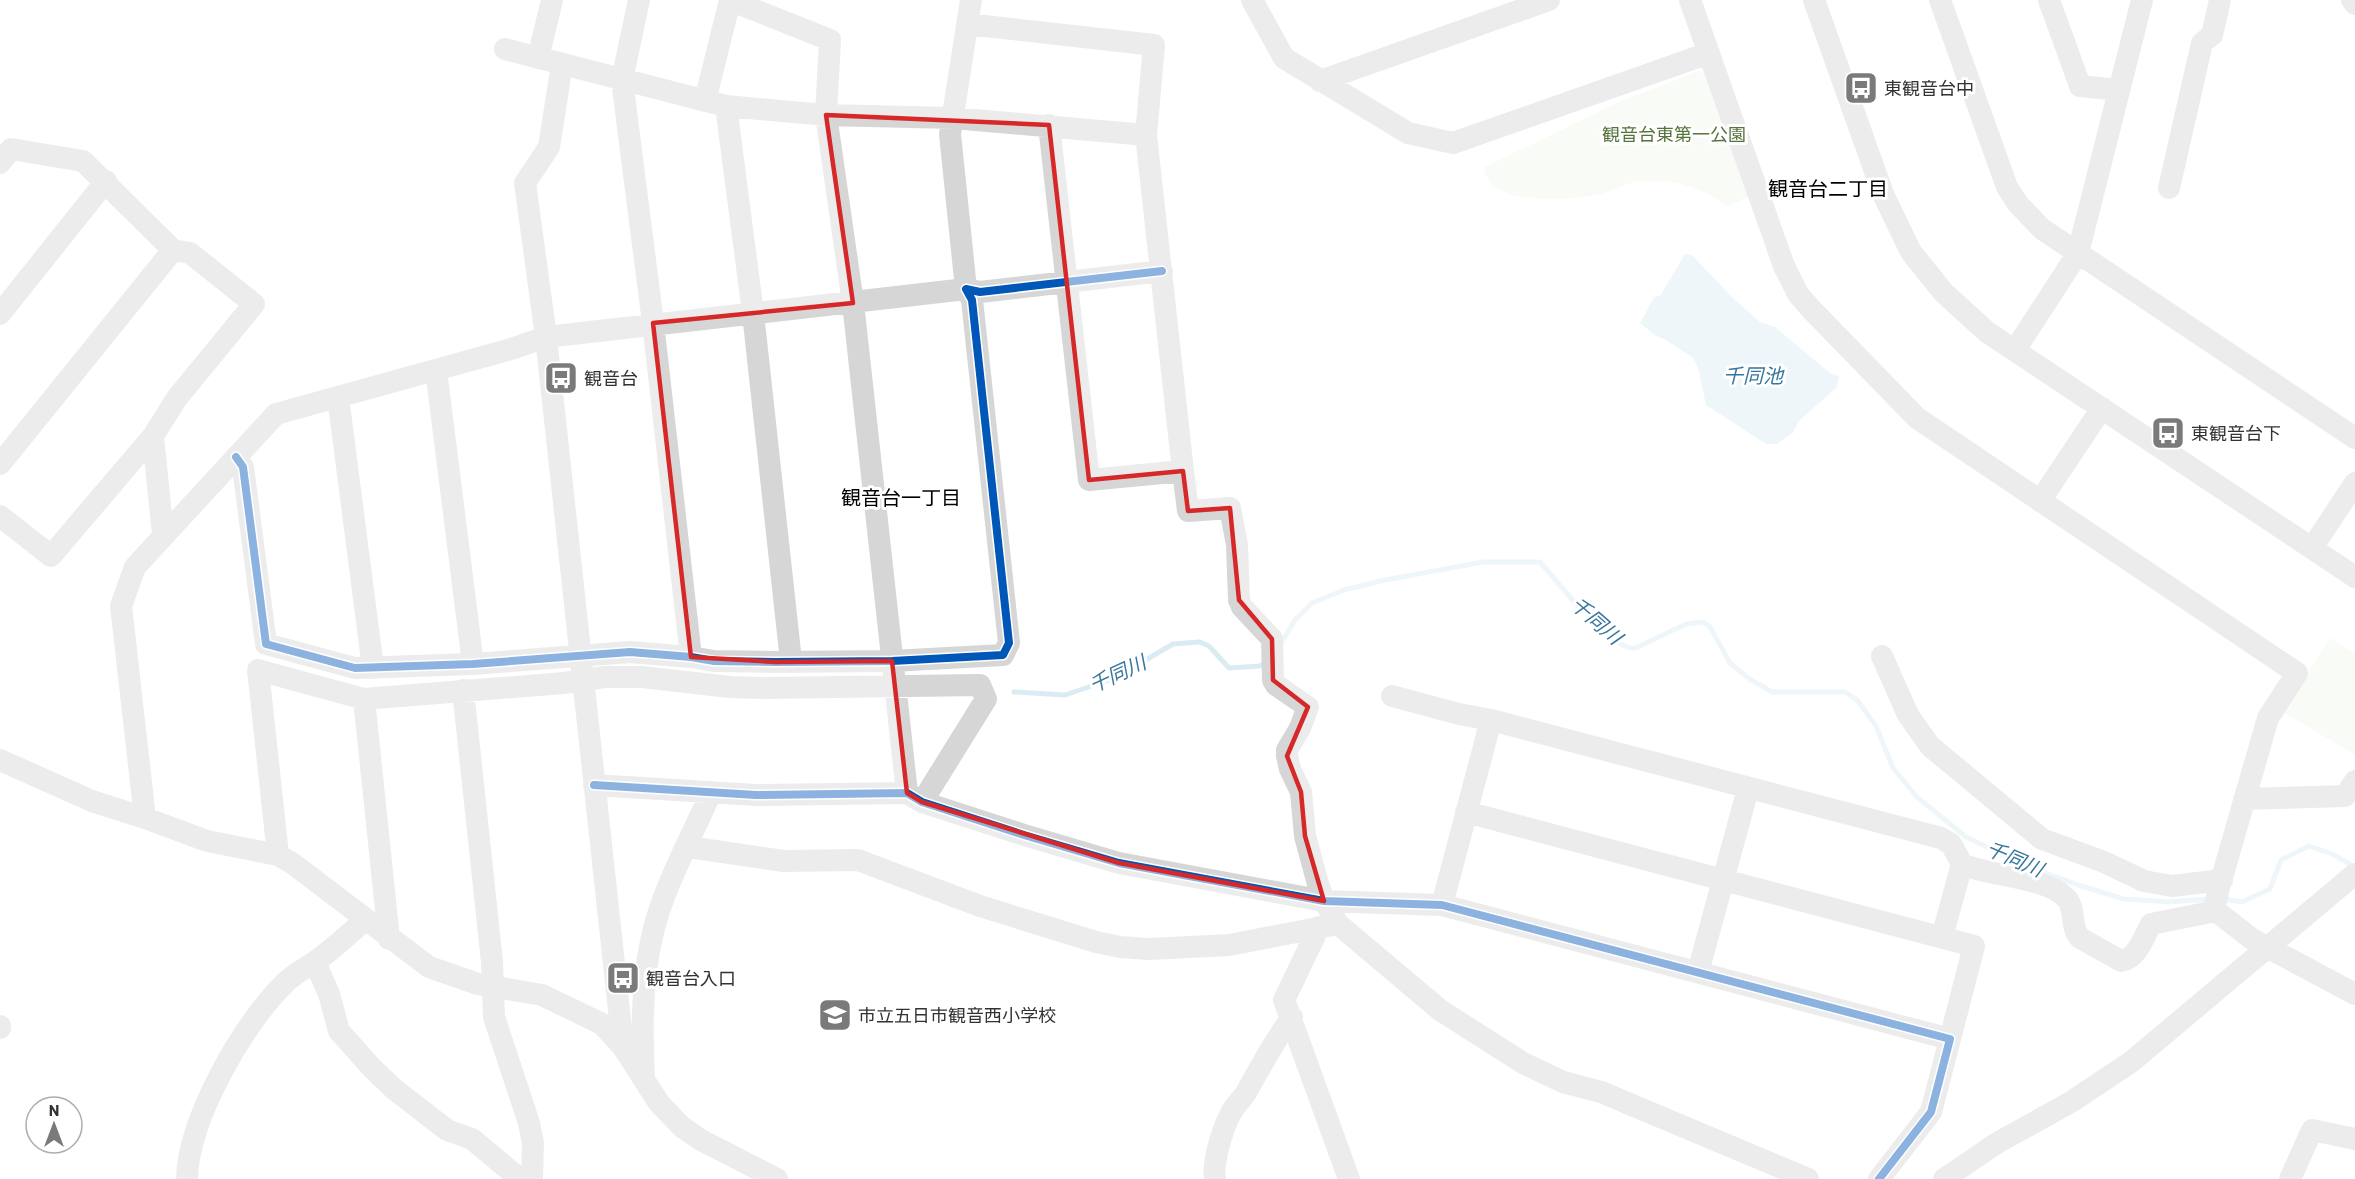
<svg xmlns="http://www.w3.org/2000/svg" width="2355" height="1179" viewBox="0 0 2355 1179" font-family="Barlow,'Noto Sans JP',sans-serif">
<style>
.green{fill:#f2f6ee}
.water{fill:#dbebf4}
.lines{fill:none;stroke-linecap:round;stroke-linejoin:round}
.stream{stroke:#dbebf4;stroke-width:5}
.minor{stroke:#d6d6d6;stroke-width:22}
.cycleway-casing{stroke:#fff;stroke-width:11}
.cycleway{stroke:#0057b8;stroke-width:8}
.marked{fill:none;stroke:#d62828;stroke-width:4.5;stroke-linejoin:round}
.labels{text-anchor:middle;dominant-baseline:central;stroke-width:6;stroke-linejoin:round;paint-order:stroke}
.poi-label{font-size:18px;fill:#323232;stroke:#fff;text-anchor:start}
.park-label{font-size:18px;fill:#55733b;stroke:#fff}
.neighbourhood-label{font-size:20px;fill:#000;stroke:#fff}
.water-label{font-size:20px;font-style:italic;fill:#38769d;stroke:#fff}
</style>
<rect width="100%" height="100%" fill="#fff"/>
<!-- green -->
<path class="green" d="M1699,71L1708,75L1750,196L1727,207C1703,186 1672,179 1641,181C1628,182 1614,190 1602,194C1575,200 1483,208 1485,167L1621,101Z
M2330,638L2355,654V755L2283,712Z"/>
<!-- water -->
<path class="water" d="M1685,254L1692,255L1733,298L1760,322L1775,327L1830,373L1839,376L1837,387L1799,421L1793,433L1777,444H1766L1706,405L1698,368L1693,358L1666,340L1656,336L1640,323L1654,297L1660,296Z"/>
<g class="lines">
<!-- stream -->
<path class="stream" d="M1280,645L1295,620L1312,603L1344,590L1385,580L1483,562H1540L1577,605L1593,617L1606,632L1618,643L1630,648H1636L1686,624L1703,622L1710,627L1730,663L1748,678L1772,692H1845L1857,700L1876,726L1893,768L1917,797L1966,837L2032,868L2081,886L2124,899L2169,902L2210,899
M1014,692L1065,695L1115,678L1173,644L1200,642L1209,646L1229,668L1260,666L1267,661
M2222,899L2242,902L2270,889L2281,860L2309,846L2332,854L2355,867"/>
<!-- minor -->
<path class="minor" d="M639,0L622,80L653,323L691,657
M736,0L742,5L830,40L826,115L853,303L907,793
M1252,0L1284,58L1408,133L1453,143L1709,53
M1690,0L1784,266L1798,294L1810,308L1917,418L2297,673L2268,718L2219,888L2215,905L2216,911L2252,939L2355,994
M1814,0L1883,194L1911,252L1944,293L1987,332L2355,577
M1940,0L2007,187L2018,204L2042,229L2355,438
M2049,0L2080,86L2119,90
M2352,0L2355,4
M967,24L1154,45L1146,135L1183,471L1089,480L1049,125
M505,49L726,106L826,115L953,118L1146,135
M538,58L552,0
M1320,81L1549,0
M705,101L730,0
M726,106L753,313L791,661
M0,163L11,149L83,161L173,250L190,253L254,304L177,398L153,436L51,556L0,516
M2169,188L2202,43L2212,35L2220,0
M0,314L106,181
M2015,350L2078,253L2142,0
M436,370L473,664
M338,397L373,668
M153,436L163,535
M236,457L243,467L266,644L355,668L473,664L630,652L691,657L714,661L775,662L892,661L1003,655L1009,643L972,300L966,289L980,292L1162,271
M0,464L173,250
M1183,471L1188,511L1230,508L1237,545L1239,600L1242,607L1272,639L1273,680L1276,685L1308,707L1300,728L1287,750V756L1290,769L1301,792L1305,836L1318,884L1324,901L1338,924L1440,1010L1523,1063L1563,1082L1601,1092L1808,1179
M2040,501L2102,408
M2312,548L2355,483
M1882,656L1908,715L1930,746L2042,839L2104,862L2144,881L2172,886L2222,880
M463,690L492,962L494,1017L529,1123L533,1143L532,1179
M1392,696L1459,714L1491,720L1442,905
M364,699L389,939
M1491,720L1941,838L1951,844L1962,864L1942,937
M0,760L92,801L145,818L207,841L278,855L292,863L429,967L478,984L542,995L602,1024L623,1047L659,1103L682,1127L701,1140L777,1179
M594,785L756,795L907,793L922,802L1024,835L1119,863L1324,901L1442,905L1950,1039L1931,1112L1879,1179
M2244,799L2345,796L2355,781
M1466,812L1974,946L1950,1039
M145,818L121,606L135,567L276,414L511,349L546,337L525,183L549,147L562,64
M688,847L784,861L858,860L980,906L1096,942L1120,947L1149,949L1229,945L1338,924
M278,855L258,670L364,699L564,683L605,677H642L730,687L763,688L980,685L986,699L922,802
M1962,864C1990,877 2047,876 2067,899C2076,910 2070,927 2080,938L2121,961C2137,959 2144,937 2151,924L2216,911
M1319,927L1284,1000L1349,1179
M315,962L329,994L339,1031L372,1068L394,1089L447,1130L472,1139L520,1179
M1698,972L1748,789
M0,1026V1028
M623,1047L546,337L966,289L950,134L971,0
M644,1080C642,1033 641,983 652,937C662,889 692,837 711,792
M187,1179C188,1120 243,1023 286,982C295,973 306,968 316,961C333,949 349,934 365,920
M1215,1179C1212,1161 1224,1123 1234,1108C1239,1101 1245,1096 1248,1089C1262,1064 1275,1040 1292,1017
M1944,1179L1997,1143L2071,1102L2131,1062L2355,874
M2290,1179L2312,1130L2355,1139"/>
<defs>
<path id="cycleway" d="M236,457L243,467L266,644L355,668L473,664L630,652L691,657L714,661L775,662L892,661L1003,655L1009,643L972,300L966,289L980,292L1162,271
M594,785L756,795L907,793L922,802L1024,835L1119,863L1324,901L1442,905L1950,1039L1931,1112L1879,1179"/>
</defs>
<!-- cycleway casing -->
<use href="#cycleway" class="cycleway-casing"/>
<!-- cycleway -->
<use href="#cycleway" class="cycleway"/>
</g>
<!-- marked area -->
<path d="M0 0H2355V1179H0ZM826,115L1049,125L1089,480L1183,471L1188,511L1230,508L1239,600L1272,639L1273,680L1308,707L1287,756L1301,792L1305,836L1324,901L1119,863L922,802L907,793L892,661L775,662L691,657L653,323L853,303Z" fill="#fff" fill-opacity=".55" fill-rule="evenodd"/>
<path class="marked" d="M826,115L1049,125L1089,480L1183,471L1188,511L1230,508L1239,600L1272,639L1273,680L1308,707L1287,756L1301,792L1305,836L1324,901L1119,863L922,802L907,793L892,661L775,662L691,657L653,323L853,303Z"/>
<!-- icons -->
<defs>
<symbol id="bus-square" viewBox="-11 -11 22 22"><rect x="-9" y="-9" width="18" height="18" rx="4" fill="#7a7a7a" stroke="#fff"/><path d="M-5-6H5V4H4V6H2V4H-2V6H-4V4H-5ZM-3.5-4V0h7V-4ZM-3.5 1.2v1.5H-2V1.2ZM2 1.2v1.5H3.5V1.2Z" fill="#fff"/></symbol>
<symbol id="school-square" viewBox="-11 -11 22 22"><rect x="-9" y="-9" width="18" height="18" rx="4" fill="#7a7a7a" stroke="#fff"/><path d="M0-5L7-2L0 1L-7-2ZM-4 1L0 2.5L4 1V4Q0 6-4 4Z" fill="#fff"/></symbol>
</defs>
<g fill-rule="evenodd">
<use href="#bus-square" x="1842" y="69" width="38" height="38"/>
<use href="#bus-square" x="542" y="359" width="38" height="38"/>
<use href="#bus-square" x="2149" y="414" width="38" height="38"/>
<use href="#bus-square" x="604" y="959" width="38" height="38"/>
<use href="#school-square" x="816" y="996" width="38" height="38"/>
</g>
<g class="labels">
<!-- poi labels -->
<g class="poi-label">
<text x="1884" y="88">東観音台中</text>
<text x="584" y="378">観音台</text>
<text x="2191" y="433">東観音台下</text>
<text x="646" y="978">観音台入口</text>
<text x="858" y="1015">市立五日市観音西小学校</text>
</g>
<!-- park labels -->
<g class="park-label">
<text x="1674" y="134">観音台東第一公園</text>
</g>
<!-- neighbourhood labels -->
<g class="neighbourhood-label">
<text x="1828" y="188">観音台二丁目</text>
<text x="901" y="497">観音台一丁目</text>
</g>
<!-- water labels -->
<g class="water-label">
<text x="1753" y="375">千同池</text>
<text transform="translate(1597 620) rotate(41)">千同川</text>
<text transform="translate(1117 673) rotate(-25)">千同川</text>
<text transform="translate(2015 858) rotate(23)">千同川</text>
</g>
</g>
<!-- north arrow -->
<g transform="translate(54 1125)"><circle r="28" fill="#ffffff" stroke="#adadad" stroke-width="1.5"/>
<path d="M0-4.5L10 22L0 15L-10 22Z" fill="#7a7a7a"/>
<text y="-9" font-size="16" font-weight="bold" text-anchor="middle" fill="#323232">N</text>
</g>
</svg>
